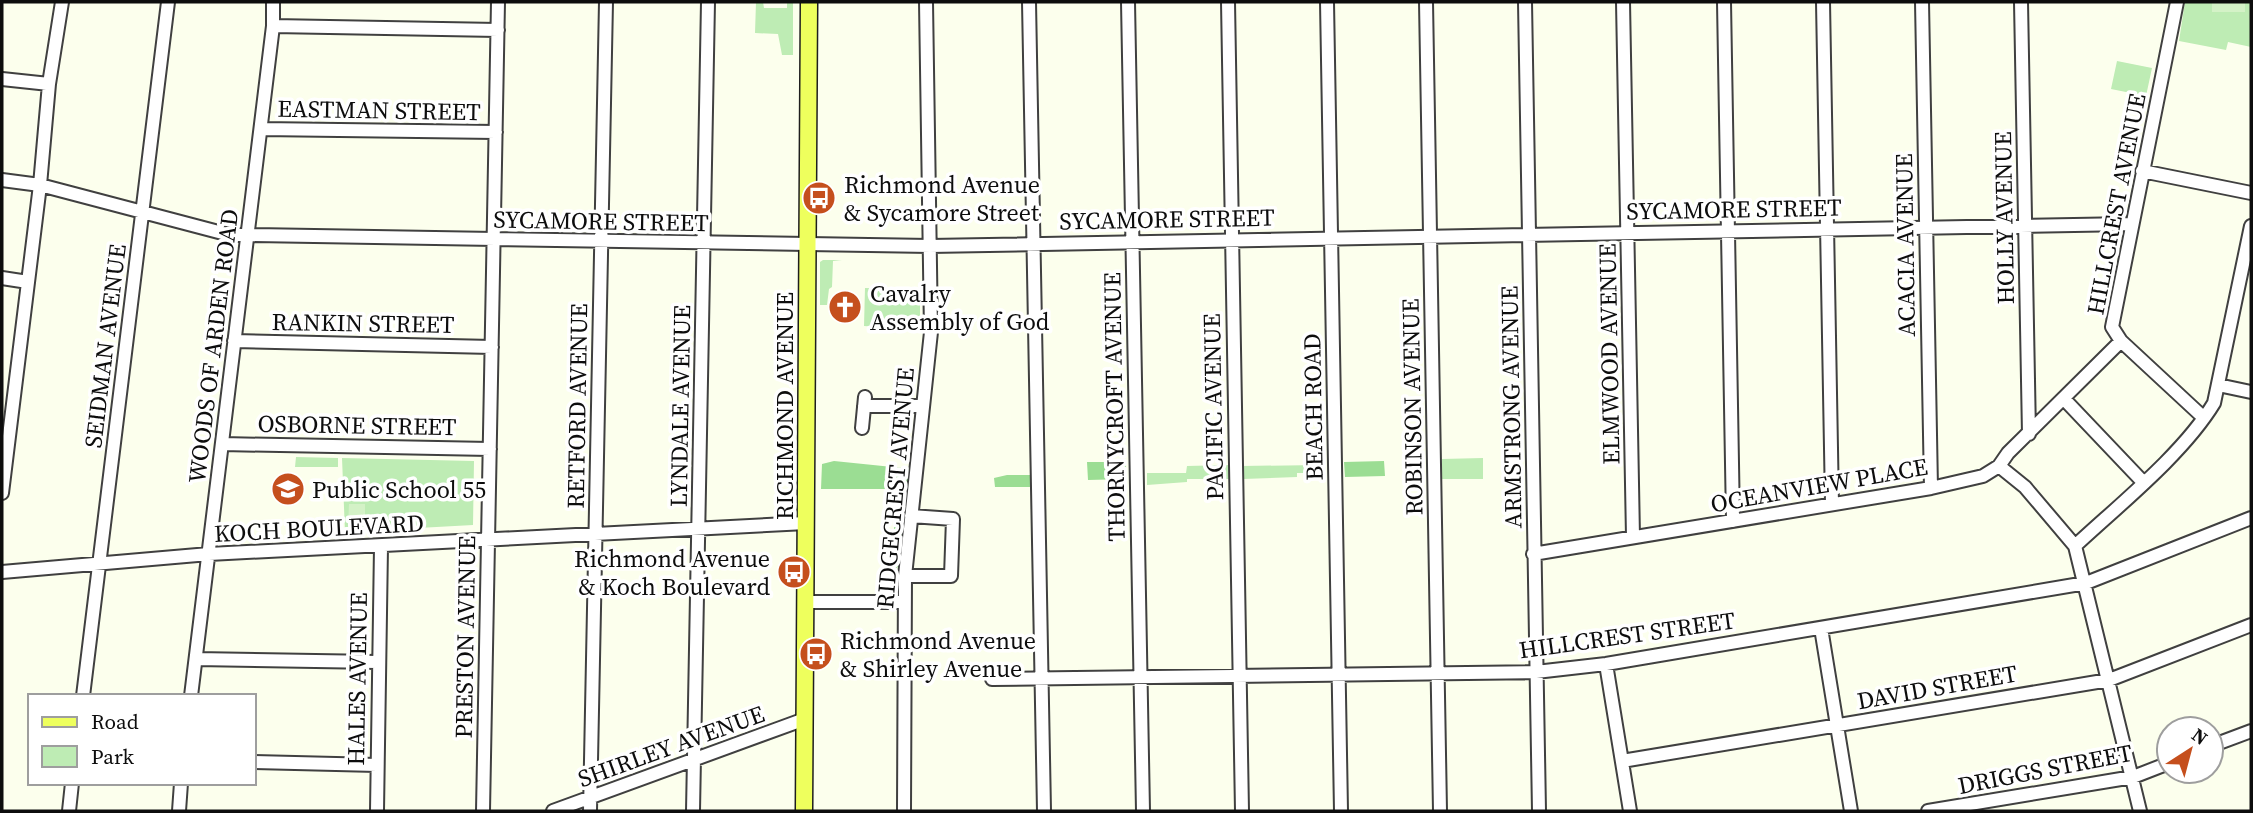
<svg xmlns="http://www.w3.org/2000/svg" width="2253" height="813" viewBox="0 0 2253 813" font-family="'Source Serif 4',serif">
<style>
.green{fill:#beecb4}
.forest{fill:#9bdd93}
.pitch{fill:#d4f2c7}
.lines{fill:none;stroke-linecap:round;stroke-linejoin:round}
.minor-casing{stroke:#404040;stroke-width:16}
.major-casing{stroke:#1e1e1e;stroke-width:19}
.minor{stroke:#fff;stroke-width:12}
.major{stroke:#eeff5d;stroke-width:16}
.labels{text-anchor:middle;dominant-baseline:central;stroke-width:7;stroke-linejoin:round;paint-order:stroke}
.street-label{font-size:24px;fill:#0d0d0d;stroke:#fff}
.poi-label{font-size:24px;fill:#0d0d0d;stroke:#fff;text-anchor:start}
</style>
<rect width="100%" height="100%" fill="#fcffed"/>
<!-- green -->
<path class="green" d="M756,2H763L764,8H787V2H793V55H782L778,34L755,33Z
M2185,2H2251V47L2228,42L2226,50L2179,41Z
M2117,61L2152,68L2146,96L2111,89Z
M823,260H842L833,261L832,287L829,289L827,305H820V262Z
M865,288L900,289L901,294H920V330L864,326Z
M296,457L338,458V467H295Z
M342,458L474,461L473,525L345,532Z
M1483,458V479H1442V459Z
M1229,465V479H1187V482L1147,485V473H1186L1187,466Z
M1319,465L1320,473H1297V477L1243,479L1242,466Z"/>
<!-- forest -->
<path class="forest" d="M834,461L912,469L911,489H821L822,464Z
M1384,461L1385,476L1345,477L1344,462Z
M1087,462H1126V479L1088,480Z
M1007,475H1031V487H995L994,478Z
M894,526L904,529L902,565L894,569Z"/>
<!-- pitch -->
<path class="pitch" d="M2212,2H2245V12H2212Z
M349,504H365V528L348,527Z"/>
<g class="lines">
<defs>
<path id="minor" d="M1029,2L1044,811
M1128,2L1143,811
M1228,2L1242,811
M1327,2L1341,811
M1426,2L1440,811
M1525,2L1539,811
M1623,2L1633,537
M1724,2L1733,521
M1823,2L1832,504
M1922,2L1931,488
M2021,2L2029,434
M2177,2L2112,327L2121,341L2204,418
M273,26L498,30
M2,79L49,84
M261,129L496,132
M2142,171L2251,193
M2,180L40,185L230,235H248L930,246L2130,224
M2,278L28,282
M234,341L492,347
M2218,385L2251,392
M2065,400L2143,482
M864,406H923
M862,428L865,397
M222,444L490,449
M1999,466L2008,453L2121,341
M2,493L40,185L49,84L62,2
M2075,546C2119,505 2183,454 2214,403L2251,226
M1533,554L1931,488L1983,476L1999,466L2025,487L2075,546L2140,811
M2,572L209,554L806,523
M905,576H951L953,519L911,516
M806,602H904
M1821,628L1851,811
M196,659L377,662
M1606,664L1630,811
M992,679L1536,672L1606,664L2086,583L2251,518
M83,696L168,2
M191,696L273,26V2
M2211,746L2251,731
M1622,761L2109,680L2251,625
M254,762L377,765
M69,811L72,783
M179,811L181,783
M377,811L381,547
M483,811L498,2
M553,811L805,719
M590,811L606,2
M693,811L708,2
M904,811L905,576L931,332L926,2
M1928,811L2133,777L2169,763"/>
<path id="major" d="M804,811L809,2"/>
</defs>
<!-- minor casing -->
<use href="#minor" class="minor-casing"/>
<!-- major casing -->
<use href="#major" class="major-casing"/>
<!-- minor -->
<use href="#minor" class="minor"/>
<!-- major -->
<use href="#major" class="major"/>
</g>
<!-- icons -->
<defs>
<symbol id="bus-disc" viewBox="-11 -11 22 22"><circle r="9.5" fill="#c54f1d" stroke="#fff"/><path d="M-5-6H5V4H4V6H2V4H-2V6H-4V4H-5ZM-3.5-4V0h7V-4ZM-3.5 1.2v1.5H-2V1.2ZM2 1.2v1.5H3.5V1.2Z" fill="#fff"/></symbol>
<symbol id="church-disc" viewBox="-11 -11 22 22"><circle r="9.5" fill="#c54f1d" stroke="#fff"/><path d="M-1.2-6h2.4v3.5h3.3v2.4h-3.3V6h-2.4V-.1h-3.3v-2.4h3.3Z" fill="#fff"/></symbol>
<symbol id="school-disc" viewBox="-11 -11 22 22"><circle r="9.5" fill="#c54f1d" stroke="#fff"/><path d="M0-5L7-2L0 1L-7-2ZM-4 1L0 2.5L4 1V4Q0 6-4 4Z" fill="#fff"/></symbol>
</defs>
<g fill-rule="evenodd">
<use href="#bus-disc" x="800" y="179" width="38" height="38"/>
<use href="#church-disc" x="826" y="288" width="38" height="38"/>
<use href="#school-disc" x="269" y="470" width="38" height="38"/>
<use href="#bus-disc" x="775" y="553" width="38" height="38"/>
<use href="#bus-disc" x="797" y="635" width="38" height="38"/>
</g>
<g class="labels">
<!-- street labels -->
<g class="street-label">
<text transform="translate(379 110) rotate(1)">EASTMAN STREET</text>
<text transform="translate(2116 204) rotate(-79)">HILLCREST AVENUE</text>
<text transform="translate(1734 209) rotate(-1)">SYCAMORE STREET</text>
<text transform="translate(2004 218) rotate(-91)">HOLLY AVENUE</text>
<text transform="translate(1167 219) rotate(-1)">SYCAMORE STREET</text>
<text transform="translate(601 221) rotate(1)">SYCAMORE STREET</text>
<text transform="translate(1905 245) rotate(-91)">ACACIA AVENUE</text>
<text transform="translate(363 323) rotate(1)">RANKIN STREET</text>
<text transform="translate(105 346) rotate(-83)">SEIDMAN AVENUE</text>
<text transform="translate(213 346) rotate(-83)">WOODS OF ARDEN ROAD</text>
<text transform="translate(1609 354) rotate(-91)">ELMWOOD AVENUE</text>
<text transform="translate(577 406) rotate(-89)">RETFORD AVENUE</text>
<text transform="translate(680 406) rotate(-89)">LYNDALE AVENUE</text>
<text transform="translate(784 406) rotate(-90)">RICHMOND AVENUE</text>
<text transform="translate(1114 407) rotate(-91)">THORNYCROFT AVENUE</text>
<text transform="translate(1213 407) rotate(-91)">PACIFIC AVENUE</text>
<text transform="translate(1313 407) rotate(-91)">BEACH ROAD</text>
<text transform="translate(1412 407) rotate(-91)">ROBINSON AVENUE</text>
<text transform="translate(1511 407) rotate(-91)">ARMSTRONG AVENUE</text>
<text transform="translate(357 425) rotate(1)">OSBORNE STREET</text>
<text transform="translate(1819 485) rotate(-10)">OCEANVIEW PLACE</text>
<text transform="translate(895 488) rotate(-85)">RIDGECREST AVENUE</text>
<text transform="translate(319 528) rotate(-3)">KOCH BOULEVARD</text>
<text transform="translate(1627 635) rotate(-8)">HILLCREST STREET</text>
<text transform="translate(465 637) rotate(-89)">PRESTON AVENUE</text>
<text transform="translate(357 679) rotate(-89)">HALES AVENUE</text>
<text transform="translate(1937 687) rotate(-10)">DAVID STREET</text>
<text transform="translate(671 746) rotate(-20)">SHIRLEY AVENUE</text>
<text transform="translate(2045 769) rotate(-11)">DRIGGS STREET</text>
</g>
<!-- poi labels -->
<g class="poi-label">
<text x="844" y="184">Richmond Avenue<tspan x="844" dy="28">&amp; Sycamore Street</tspan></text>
<text x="870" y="293">Cavalry<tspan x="870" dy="28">Assembly of God</tspan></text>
<text x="312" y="489">Public School 55</text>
<text x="770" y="558" text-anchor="end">Richmond Avenue<tspan x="770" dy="28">&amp; Koch Boulevard</tspan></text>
<text x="840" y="640">Richmond Avenue<tspan x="840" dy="28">&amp; Shirley Avenue</tspan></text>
</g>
</g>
<!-- border -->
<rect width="2253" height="813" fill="none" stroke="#0d0d0d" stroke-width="7"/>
<!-- legend -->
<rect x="28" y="694" width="228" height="91" fill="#ffffff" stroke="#9e9e9e" stroke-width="2"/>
<rect x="42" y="717" width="35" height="10" fill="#eeff5d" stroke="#9e9e9e" stroke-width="2"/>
<text x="91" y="729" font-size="21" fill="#0d0d0d">Road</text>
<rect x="42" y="746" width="35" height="21" fill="#beecb4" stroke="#9e9e9e" stroke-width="2"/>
<text x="91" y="764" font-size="21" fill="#0d0d0d">Park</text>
<!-- north arrow -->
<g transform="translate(2190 750) rotate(36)"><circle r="33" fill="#ffffff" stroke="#9e9e9e" stroke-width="2"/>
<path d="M0-5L12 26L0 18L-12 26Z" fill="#c54f1d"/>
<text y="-10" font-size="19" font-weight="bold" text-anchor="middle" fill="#0d0d0d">N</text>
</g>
</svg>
